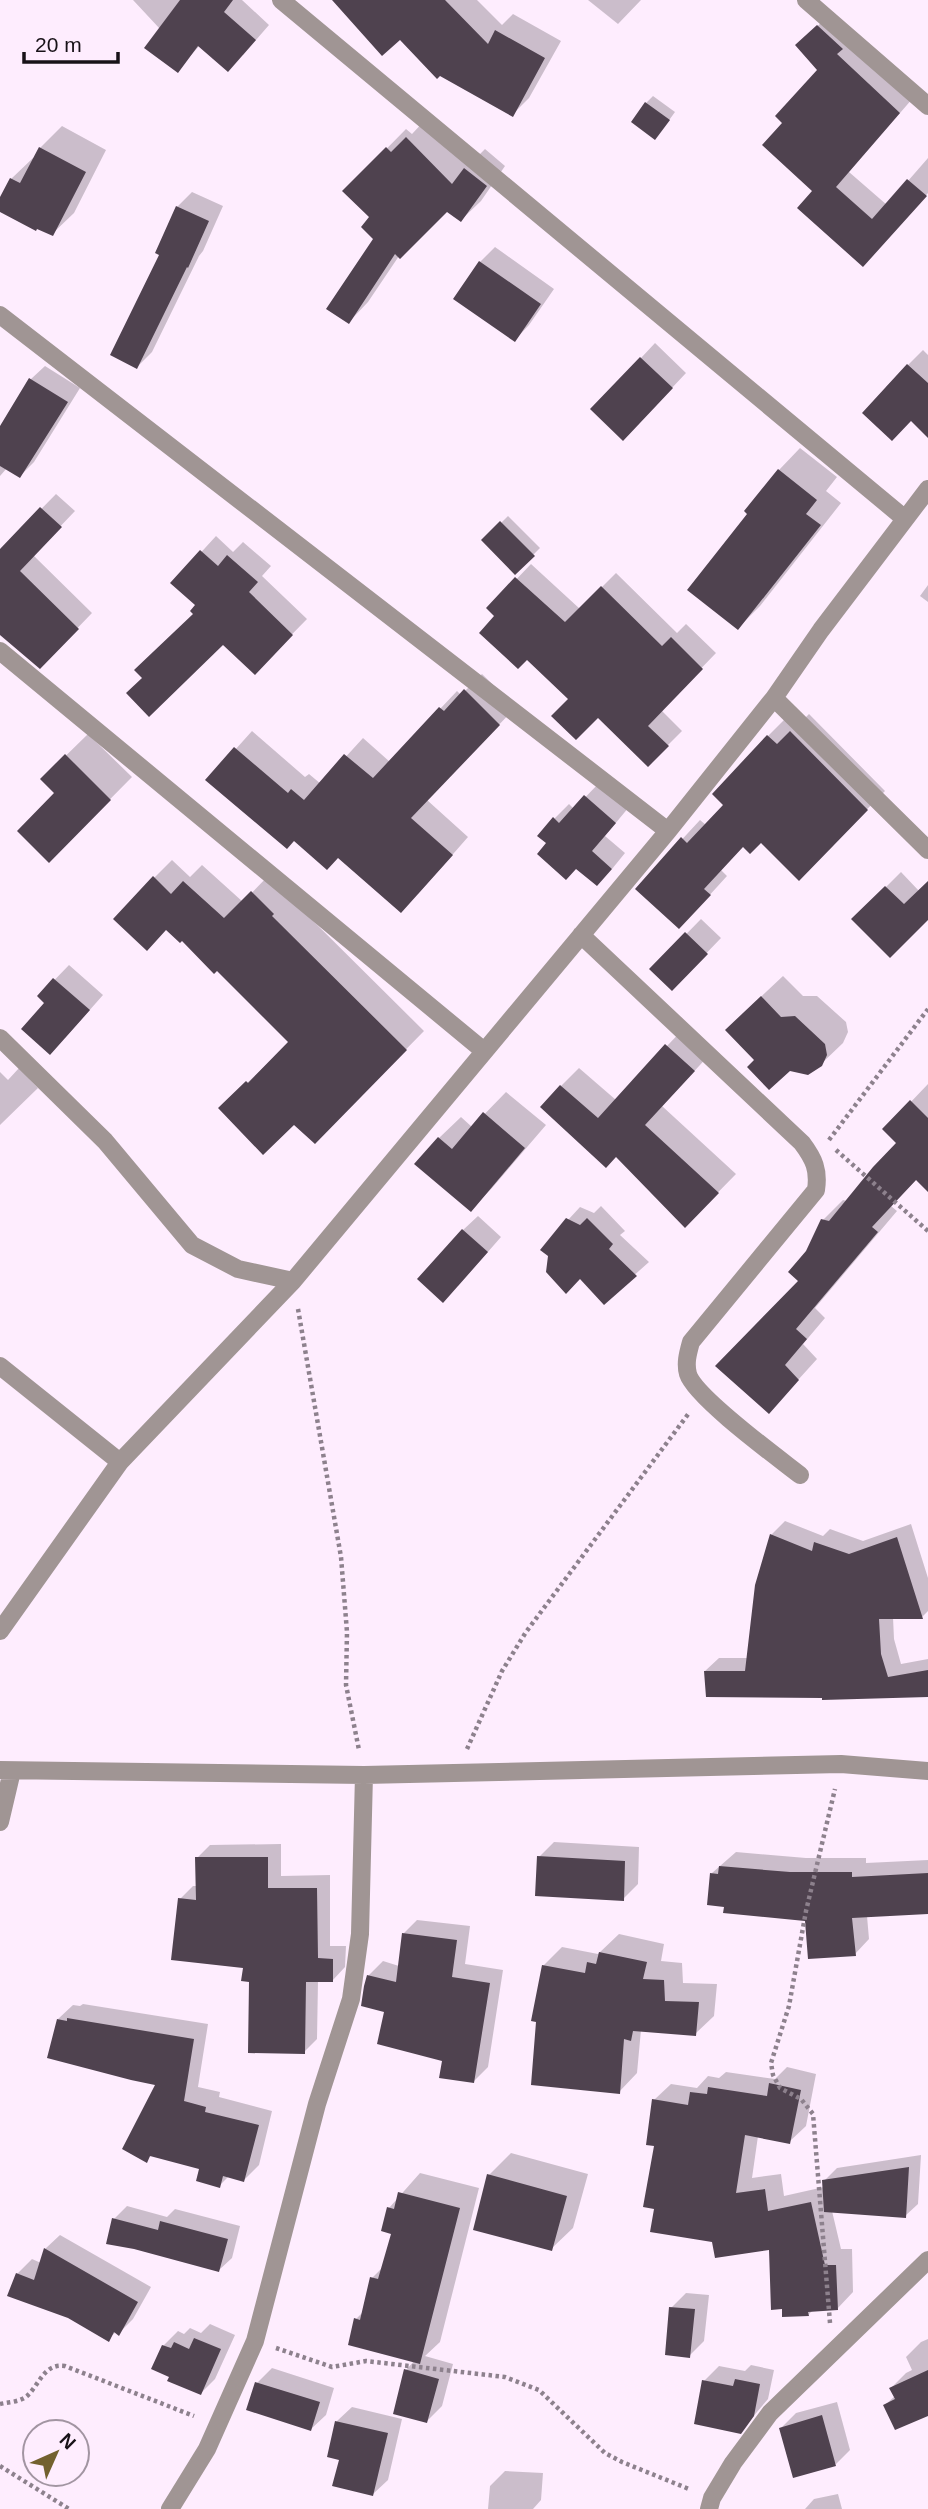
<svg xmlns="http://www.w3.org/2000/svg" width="928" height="2509" viewBox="0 0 928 2509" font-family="Helvetica,sans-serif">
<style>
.shadow{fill:#0003}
.building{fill:#4f424f}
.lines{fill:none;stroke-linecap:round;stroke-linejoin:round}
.path{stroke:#8d818d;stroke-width:4.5;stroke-dasharray:3.5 3.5;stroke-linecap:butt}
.street{stroke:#a09594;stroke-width:18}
</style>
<rect width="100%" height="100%" fill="#feedfe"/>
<!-- shadow -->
<path class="shadow" d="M133,0H242L269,25L243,55L200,45L177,71L160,29Z
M342,0H477L502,25L513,14L561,41L529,98L512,115Z
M588,0H641L618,24Z
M833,12L913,98L849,172L887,205L928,158V193L876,251L814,191L785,123L820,70L811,32Z
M653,96L675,112L662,130L646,103Z
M426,119L471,163L485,149L505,166L481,201L461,220L447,210L399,256L368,302L349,322L375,238L372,217L345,191L406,129L412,134Z
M62,126L106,150L74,213L52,234L0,210V201L11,179L33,158L35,159L40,148Z
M192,192L223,206L203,251L199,256L152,352L137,367L162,254L177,207Z
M495,247L554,289L529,325L515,340L480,262Z
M655,343L686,373L638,424L641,358Z
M923,350L928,355V416L886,387Z
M45,366L80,388L34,462L20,476L7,468L0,476V430L31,379Z
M800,448L837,477L826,491L841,503L760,606L738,628L749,513L779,470Z
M56,494L75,511L33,555L92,613L40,667L0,631V551Z
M508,516L540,548L515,573L484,540Z
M216,536L233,552L243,542L271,566L262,576L307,619L255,672L223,643L144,677L195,613L197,605L173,583Z
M531,564L580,609L616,573L677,633L686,624L716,653L661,710L682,731L648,765L598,716L570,699L489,608Z
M928,585V602L920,596Z
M482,674L516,707L427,800L468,837L418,894L339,857L294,839L208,780L252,731L305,777L309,774L321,784L363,738L390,762L457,691L461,695Z
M809,714L885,791L799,878L761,841L744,845L721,870L727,876L697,909L637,888L700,820L706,825L726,804L714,794L768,736L786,718L796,727Z
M88,734L132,777L49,861L56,793L42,779Z
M600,782L629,807L605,836L625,853L612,869L549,843L554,819L569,804L574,809Z
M172,860L190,877L202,865L243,902L270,874L289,897L424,1031L315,1142L294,1122L221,1108L290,1042L154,878Z
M901,872L919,891L928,882V918L854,919Z
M701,919L721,938L672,989L652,969Z
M69,965L103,995L65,1038L47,1003L39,996Z
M783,976L803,996H817L846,1022L848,1032L843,1043L820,1065L756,1060L749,1008Z
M685,1027L712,1052L662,1106L736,1174L685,1226L561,1086L579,1068L616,1100Z
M19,1068L38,1088L0,1125V1072L8,1080Z
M928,1084V1189L917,1179L891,1206L897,1211L815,1308L825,1318L803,1344L817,1359L769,1412L808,1252L823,1220L843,1200L847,1201L899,1143L885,1129Z
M506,1092L546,1125L492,1188L471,1210L439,1138L461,1117L472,1127Z
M601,1206L625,1231L620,1235L649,1262L604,1302L580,1277L568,1220L580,1207L594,1213Z
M478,1216L501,1237L458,1286L463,1230Z
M785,1521L823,1536L830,1529L863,1541L911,1524L928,1578V1611L922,1617H893L894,1639L901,1664L928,1659V1696H824L705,1671L719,1658H748L771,1535Z
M554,1842L639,1847L638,1884L623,1899L539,1857Z
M281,1844V1876L330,1875V1946H346L345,1967L332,1981H318L317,2039L304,2052L251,1980L245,1967L180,1899L193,1886H197V1858L210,1845Z
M736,1852L806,1858H866V1863L928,1860V1912L867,1916L869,1939L855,1954L807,1919L725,1905L712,1873Z
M417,1920L470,1926L465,1964L503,1970L488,2067L474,2081L444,2060L386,2011L363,2005L369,1975L383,1961L399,1966L403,1934Z
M619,1934L664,1944L661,1961L682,1963L683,1983L717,1984L714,2016L695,2034L641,2030L637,2073L619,2092L543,1966L562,1947L598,1954Z
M83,2004L208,2024L198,2087L220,2092L219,2097L272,2111L259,2165L244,2180L229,2176L219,2186L201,2168L152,2155L146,2160L158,2083L58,2019L73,2005L80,2006Z
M787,2067L816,2074L806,2126L789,2142L758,2136L752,2178L781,2174L784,2196L824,2187V2181L837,2168L921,2155L918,2204L905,2216L832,2211L841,2249H852L853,2292L837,2309L813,2310L808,2315L771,2248L714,2241L656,2207L654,2100L671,2084L697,2088L708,2076L719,2078L726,2072L775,2079Z
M511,2153L588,2174L573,2228L551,2249L489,2175Z
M420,2173L479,2188L440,2342L425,2356L453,2364L442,2406L427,2421L406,2370L415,2360L356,2319L363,2312L372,2278L384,2266L393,2232L389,2208Z
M127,2206L167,2217L175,2209L240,2226L232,2258L219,2270L114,2219Z
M60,2235L151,2287L133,2319L119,2333L116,2332L108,2339L69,2316L17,2274L32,2259L41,2263L45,2249Z
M686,2293L709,2295L704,2341L689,2356L671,2308Z
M210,2324L235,2335L215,2379L201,2393L171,2376L163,2346L178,2331L184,2334L190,2328L201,2333Z
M928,2339V2414L885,2405L895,2396L891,2388L906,2373L912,2370L906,2357L921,2342Z
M751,2365L774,2370L768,2399L740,2432L704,2381L719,2366L745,2371Z
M272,2368L334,2388L326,2415L311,2429L257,2383Z
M837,2402L850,2450L836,2464L781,2428L796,2413Z
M352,2407L402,2419L388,2480L373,2494L341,2459L329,2456L337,2421Z
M505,2471L543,2473L541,2500L533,2509H488L490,2486Z
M838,2494L842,2509H805L814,2499Z"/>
<!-- building -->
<path class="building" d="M180,0H233L224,12L256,40L228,72L198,46L178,73L144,48Z
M332,0H445L488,44L495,30L545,58L513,117L440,76L437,79L400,40L382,56Z
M817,25L843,49L837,54L900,113L836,187L872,219L907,179L927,196L863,267L797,208L812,191L762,145L782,123L775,116L817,70L795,45Z
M645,102L670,120L655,140L631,122Z
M406,137L452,184L464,168L487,186L461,222L447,212L400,259L395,254L349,324L326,309L373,239L361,227L369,217L342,191L386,147L391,152Z
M39,147L86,172L53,236L37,229L36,231L0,212V197L10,178L20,183Z
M176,206L209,221L188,268L187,267L137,369L110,355L159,255L155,253Z
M479,261L541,304L515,342L453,299Z
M640,357L673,388L623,441L590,409Z
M907,364L928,383V438L911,421L892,441L862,413Z
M29,378L68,402L20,478L0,466V426Z
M778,469L817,500L806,514L821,525L738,630L687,590L747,514L744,511Z
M40,507L62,527L20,571L79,629L40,669L0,635V549Z
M500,521L535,556L515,575L481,540Z
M200,550L218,566L227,555L258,582L249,592L293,635L255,675L223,645L149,717L126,693L142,678L134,670L193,614L190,611L195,605L170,583Z
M515,577L565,622L601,586L662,646L671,637L703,669L648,726L669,746L648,767L598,718L576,740L551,716L568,699L527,660L518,669L479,633L494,616L486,608Z
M464,689L500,725L411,818L453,855L401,913L338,858L327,870L294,841L287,849L205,780L234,747L288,793L291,789L304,800L344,754L373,778L439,707L444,711Z
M790,731L868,810L799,881L761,843L750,854L743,847L704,889L711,895L679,929L635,889L681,837L687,843L723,805L712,794L767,735L777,744Z
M65,754L111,800L49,863L17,831L54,793L40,779Z
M584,795L616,823L592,851L612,869L597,886L576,869L566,880L537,854L546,843L537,836L553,817L559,823Z
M153,876L171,894L183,881L224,918L251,891L274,914L272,916L407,1050L315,1144L294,1125L263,1155L218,1108L246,1081L248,1083L288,1042L217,971L214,974L182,941L180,943L166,930L147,951L113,919Z
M928,881V920L890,958L851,919L885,886L904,904Z
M685,932L708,954L672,991L649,969Z
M53,978L90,1010L50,1055L21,1029L44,1003L37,996Z
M761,996L781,1017L795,1016L825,1044L827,1055L822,1066L808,1075L790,1071L769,1090L747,1067L754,1060L725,1030Z
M665,1044L695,1071L645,1125L719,1193L685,1228L616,1157L606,1168L540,1107L560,1085L598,1118Z
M910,1100L928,1118V1192L916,1180L872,1227L878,1232L796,1329L807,1339L785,1365L799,1380L769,1414L715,1366L798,1281L788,1272L806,1251L821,1219L829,1221L873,1167L896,1143L882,1129Z
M483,1112L525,1148L471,1212L414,1164L438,1137L452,1149Z
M566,1218L580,1225L587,1218L613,1244L609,1249L637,1276L604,1305L580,1279L566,1294L546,1272L548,1256L540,1250Z
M462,1229L488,1252L443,1303L417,1279Z
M770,1534L812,1551L814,1542L849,1554L897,1537L923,1619H879L881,1654L888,1677L928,1670V1697L822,1700V1698L706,1697L704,1671H745L755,1585Z
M537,1856L625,1861L624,1901L535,1896Z
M195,1857H268V1888H317L318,1958L333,1959V1982H306L305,2054L248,2053L249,1982L241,1981L243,1968L171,1960L178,1898L196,1900Z
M719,1866L790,1872H852V1877L928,1873V1914L852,1918L856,1956L808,1959L805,1921L723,1913L724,1907L707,1905L710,1873L718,1874Z
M402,1933L457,1940L452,1977L490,1983L474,2083L439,2078L442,2061L377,2044L384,2012L361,2006L364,1986L367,1975L396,1982Z
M599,1952L647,1962L643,1979L664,1980L665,2001L699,2002L696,2036L633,2031L631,2041L624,2039L620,2094L531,2085L536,2022L531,2021L542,1965L585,1973L587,1962L596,1964Z
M67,2018L194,2039L184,2101L206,2107L205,2112L259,2125L244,2182L223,2176L220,2188L196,2181L199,2169L150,2156L147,2163L122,2149L155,2085L131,2080L47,2058L57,2019L67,2021Z
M769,2083L801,2090L790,2144L745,2135L736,2193L765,2189L768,2211L811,2202L825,2265H836L838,2310L808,2312L809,2316L782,2317V2309L771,2310L769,2250L715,2258L712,2242L650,2232L654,2209L643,2207L654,2146L646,2145L652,2099L688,2105L690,2092L707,2094L708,2087L767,2096Z
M909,2167L906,2218L824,2212L822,2180Z
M487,2174L567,2196L552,2251L473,2230Z
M398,2192L460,2208L420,2364L348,2345L354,2318L360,2320L370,2277L378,2279L391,2234L381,2231L387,2207L394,2209Z
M112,2218L158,2230L160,2221L228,2239L219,2272L134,2249L106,2244Z
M44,2248L138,2302L119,2336L114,2332L109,2342L68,2318L7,2296L16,2273L34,2280Z
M669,2307L695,2309L690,2358L665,2355Z
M194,2338L221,2349L201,2395L167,2381L169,2377L151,2369L162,2345L171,2348L174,2342L189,2349Z
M404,2369L439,2379L427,2423L393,2414Z
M928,2370V2416L895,2430L883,2405L895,2399L889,2388Z
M735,2379L760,2384L754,2416L741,2434L694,2424L702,2380L733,2386Z
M255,2382L320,2402L311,2431L246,2410Z
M822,2415L836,2466L793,2478L779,2428Z
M335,2421L388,2433L373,2496L332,2486L339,2460L327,2457Z"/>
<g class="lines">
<!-- path -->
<path class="path" d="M829,1140L928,1009
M836,1150L928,1231
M298,1309L341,1557L347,1632L346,1685L359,1750
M467,1749L502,1671L526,1632L689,1413
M830,2323L813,2114L801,2099L780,2088L773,2075L771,2063L789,2006L806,1911L835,1789
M276,2348L332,2367L366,2361L505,2377L539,2390L605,2453L622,2462L689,2489
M0,2404C9,2402 20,2402 27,2396C40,2384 44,2363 65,2366L194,2416
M0,2466L69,2509"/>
<!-- street -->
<path class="street" d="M281,0L904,518
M806,0L928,106
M0,315L668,831
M0,651L484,1051
M774,698L928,850
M581,935L802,1143C814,1159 819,1170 816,1190L691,1342C688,1353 685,1363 688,1374C695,1397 777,1457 800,1475
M0,1038L105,1141L192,1245L238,1269L293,1281
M0,1366L120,1462
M0,1631L120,1462L293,1281L668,831L774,698L821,630L928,489
M0,1770L364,1775L841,1764L928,1771
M0,1822L12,1771
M170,2509L207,2449L255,2341L317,2104L351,1999L360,1934L364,1775
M709,2509L712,2498L733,2463L770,2413L928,2260"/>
</g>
<!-- north arrow -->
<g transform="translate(56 2453) rotate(45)"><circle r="33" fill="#feedfe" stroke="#a295a2" stroke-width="2"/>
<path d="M0-5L12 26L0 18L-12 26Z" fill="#73612f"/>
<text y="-10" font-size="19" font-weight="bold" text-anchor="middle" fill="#181218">N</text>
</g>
<!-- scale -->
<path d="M24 52v10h94v-10" fill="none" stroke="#181218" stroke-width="3.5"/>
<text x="35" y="52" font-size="21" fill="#181218" stroke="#feedfe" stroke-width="5" paint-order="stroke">20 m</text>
</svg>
